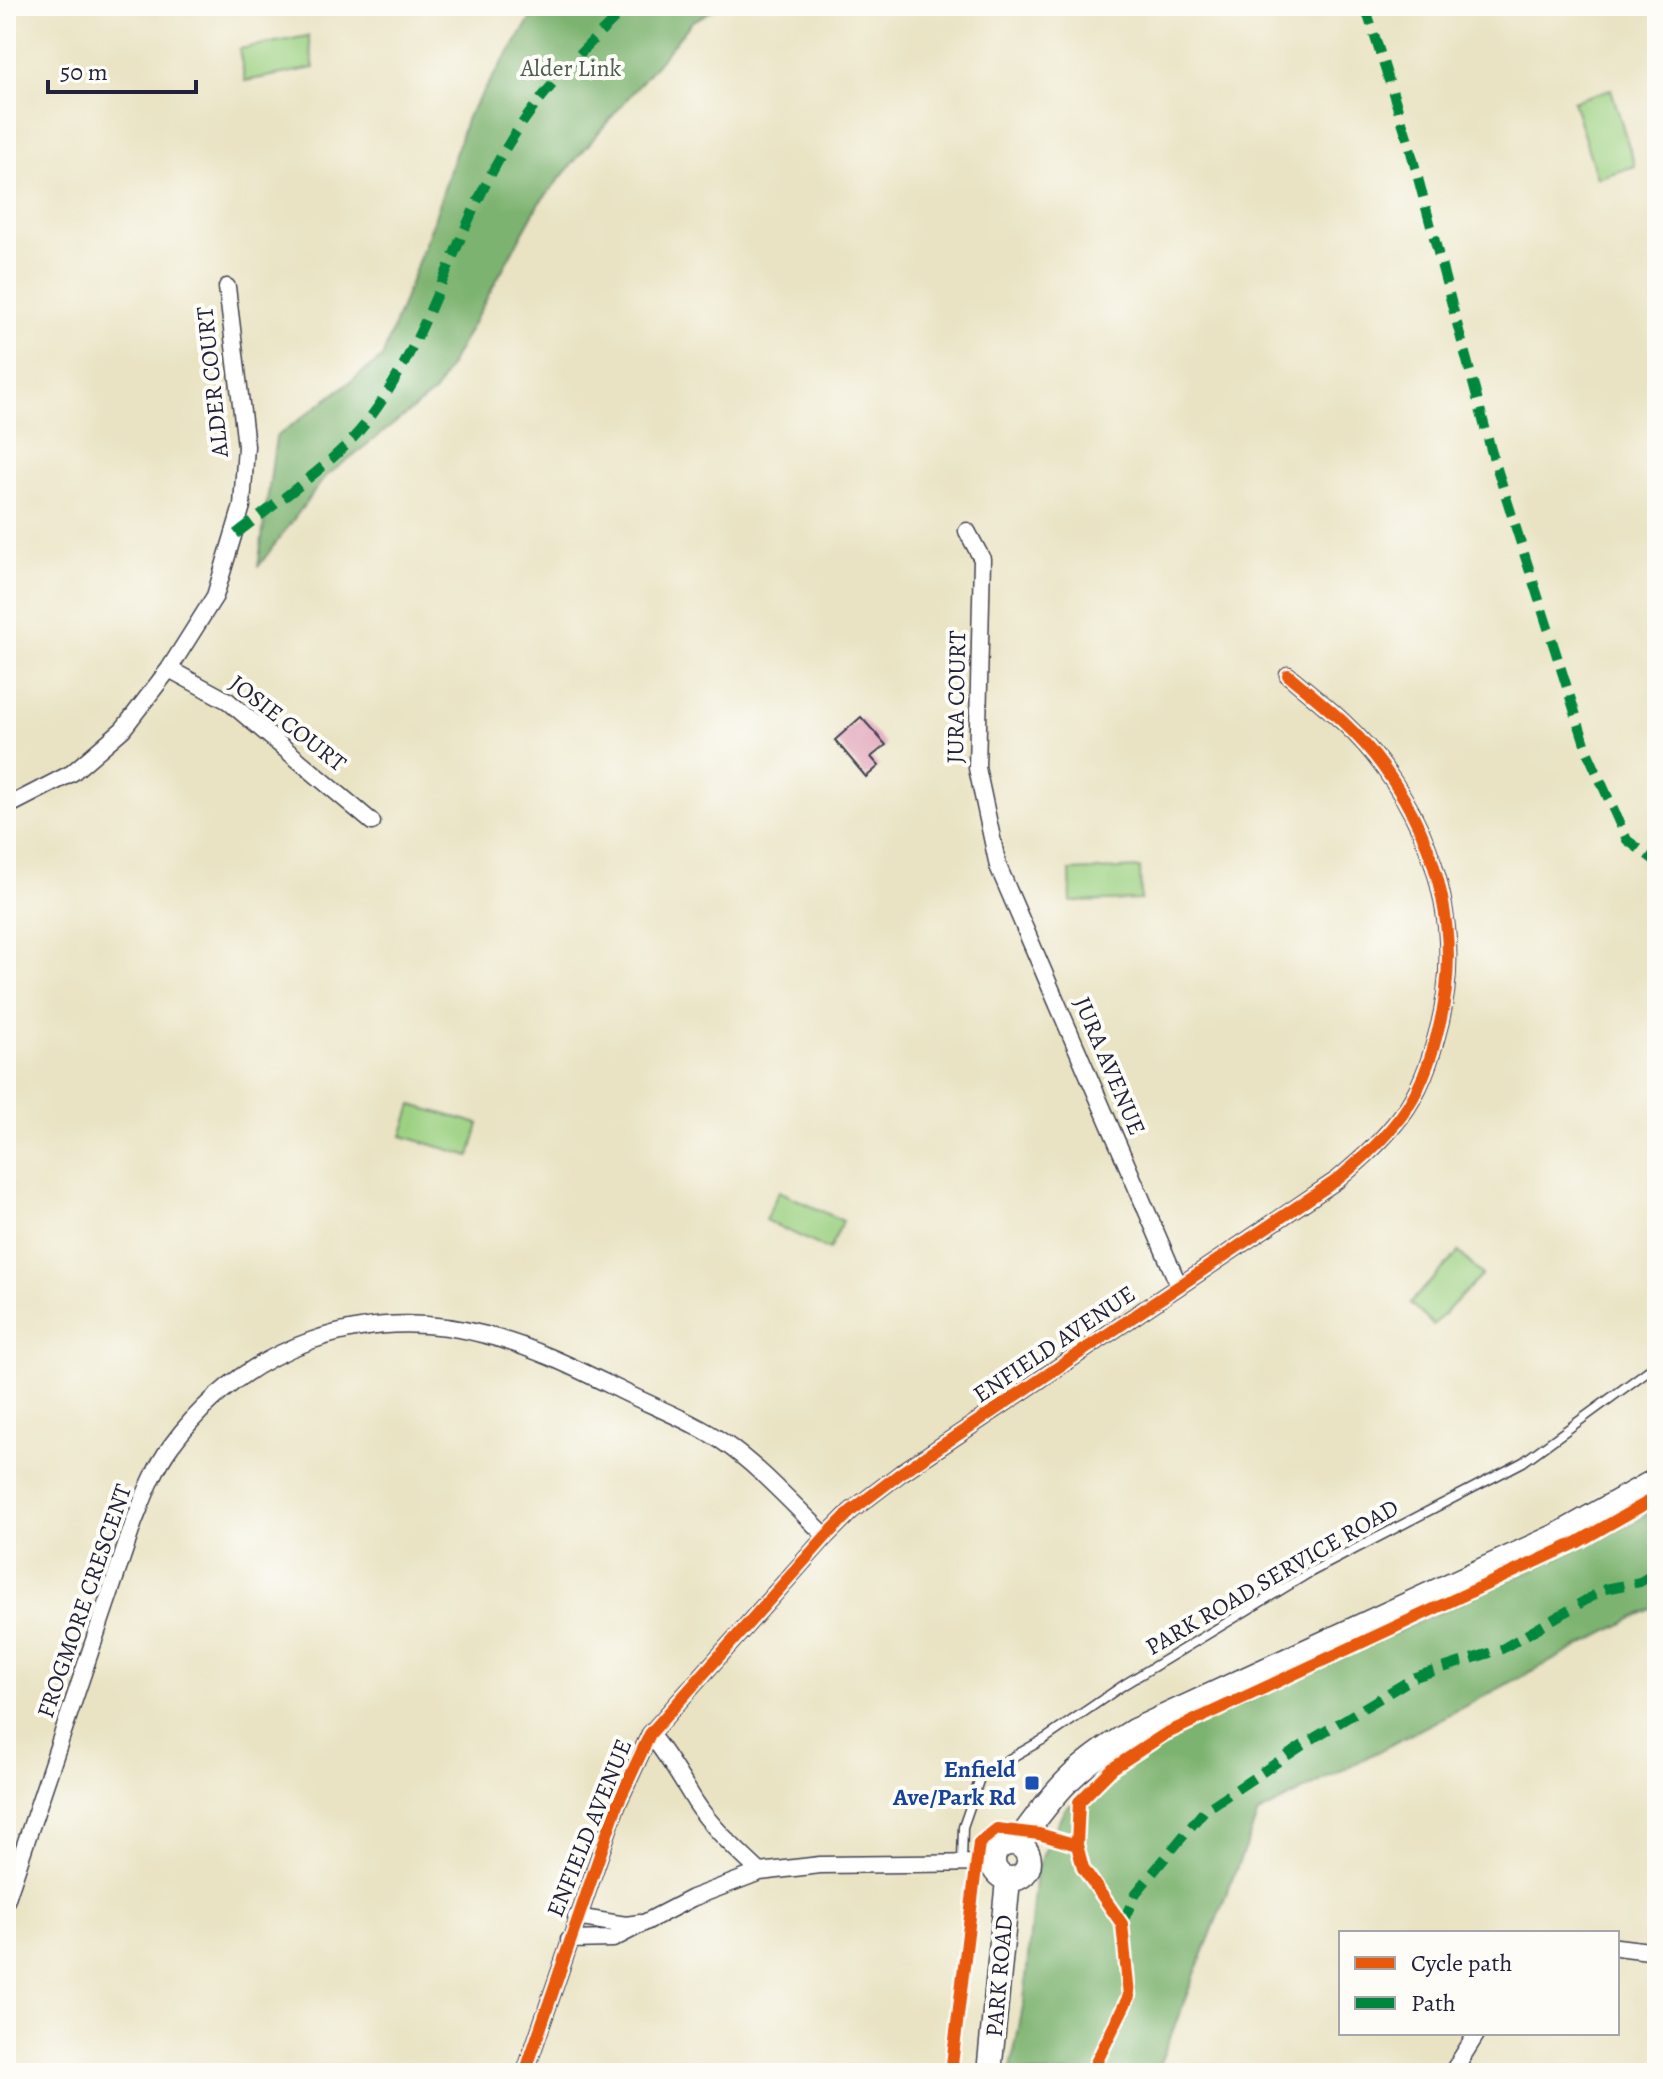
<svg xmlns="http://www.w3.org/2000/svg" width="1663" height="2079" viewBox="0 0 1663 2079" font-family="Alegreya,serif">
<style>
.green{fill:#9cd182;stroke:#5f7a5e;stroke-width:2}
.forest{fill:#7db370;stroke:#506a56;stroke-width:2}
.building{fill:#dc91ac}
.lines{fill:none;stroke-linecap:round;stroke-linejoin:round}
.lane-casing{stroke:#403f4f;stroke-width:11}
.street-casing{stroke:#403f4f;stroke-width:19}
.secondary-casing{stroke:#403f4f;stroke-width:27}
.lane{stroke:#fff;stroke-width:8}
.street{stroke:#fff;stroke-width:16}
.secondary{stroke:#fff;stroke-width:24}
.quiet{stroke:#00873e;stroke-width:10;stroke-dasharray:20 10;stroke-linecap:butt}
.cycleway-casing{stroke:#fdfcf7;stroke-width:17}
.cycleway{stroke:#e8590c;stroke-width:12}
.transit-dot{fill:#1a4fb4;stroke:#fdfcf7;stroke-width:3}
.labels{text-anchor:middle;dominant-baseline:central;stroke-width:8;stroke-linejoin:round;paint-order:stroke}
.park-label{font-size:24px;fill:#4d5f54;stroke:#fdfcf7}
.street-label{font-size:24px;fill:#22223b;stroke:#fdfcf7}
.transit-label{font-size:24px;font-weight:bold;fill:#164399;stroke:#fdfcf7;text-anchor:end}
</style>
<rect width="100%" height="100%" fill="#fdfcf7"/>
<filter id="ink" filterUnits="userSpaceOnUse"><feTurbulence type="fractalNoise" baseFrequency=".0125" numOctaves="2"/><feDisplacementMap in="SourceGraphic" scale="16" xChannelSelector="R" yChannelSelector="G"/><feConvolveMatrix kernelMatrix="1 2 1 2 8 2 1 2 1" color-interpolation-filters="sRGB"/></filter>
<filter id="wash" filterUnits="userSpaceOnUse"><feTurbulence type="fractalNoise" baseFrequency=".006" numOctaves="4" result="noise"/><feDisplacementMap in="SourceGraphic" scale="32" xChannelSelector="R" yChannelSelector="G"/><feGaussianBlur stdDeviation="1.8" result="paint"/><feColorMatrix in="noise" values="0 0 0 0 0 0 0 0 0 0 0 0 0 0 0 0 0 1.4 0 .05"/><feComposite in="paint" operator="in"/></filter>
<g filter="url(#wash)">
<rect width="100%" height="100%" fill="#e9e3c3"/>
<!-- green -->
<path class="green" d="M308,36L314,68L245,81L239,49Z
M1611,89L1635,166L1597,178L1573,101Z
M1140,868L1141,900L1071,902L1070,871Z
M412,1105L479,1124L470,1156L402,1136Z
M779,1191L843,1221L829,1250L765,1220Z
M1459,1252L1482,1275L1433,1325L1410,1303Z"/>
<!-- forest -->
<path class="forest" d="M539,6H720L692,22L539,203L435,392L325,477L258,567L276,437L382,358L435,217L467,117Z
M1657,1507V1606L1258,1814L1156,2073H1010L1024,2002L1036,1869L1065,1809L1164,1740L1635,1522Z"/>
<g id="blocks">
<!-- building -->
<path class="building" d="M861,717L886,745L871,757L879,766L866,777L835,740Z"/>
</g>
</g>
<g filter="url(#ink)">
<use href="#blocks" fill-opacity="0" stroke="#403f4f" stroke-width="2"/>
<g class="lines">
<defs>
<path id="lane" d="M962,1862L963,1827L981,1775L1046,1738L1125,1684L1309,1573L1523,1462L1657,1364"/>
<path id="street" d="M967,531L982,559L977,768L998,866L1179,1286
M169,669L228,701L372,822
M6,807L72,773L123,729L169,669L215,596L242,506L246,446L227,287
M650,1734C668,1756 681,1779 696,1803C713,1829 738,1851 760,1872
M6,1901L134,1522C144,1497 154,1469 171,1446C245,1345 366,1303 486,1335C534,1347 577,1369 620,1390C654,1407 692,1421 723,1442C761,1468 793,1505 826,1536
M576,1917L626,1925L640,1923
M569,1940L613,1939L692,1898L760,1872L820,1865L992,1863
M1617,1947L1657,1952
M525,2073L617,1805L650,1734L826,1536L851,1511L901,1473L1337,1180C1357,1163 1377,1146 1394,1125C1415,1101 1428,1069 1436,1038C1464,943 1441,847 1384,768C1358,731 1322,703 1288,675
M1452,2073L1477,2033"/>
<path id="secondary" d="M993 1861a18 18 0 1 1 36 0a18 18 0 1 1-36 0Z
M1017,1844C1057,1788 1075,1767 1134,1731L1559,1535L1657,1480
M989,2073L1008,1880"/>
</defs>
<!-- lane casing -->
<use href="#lane" class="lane-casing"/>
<!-- street casing -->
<use href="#street" class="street-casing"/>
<!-- secondary casing -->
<use href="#secondary" class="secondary-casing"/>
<!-- lane -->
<use href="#lane" class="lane"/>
<!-- street -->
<use href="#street" class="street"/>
<!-- secondary -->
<use href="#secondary" class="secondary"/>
<!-- quiet -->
<path class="quiet" d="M1365,6L1407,137L1491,450L1588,753L1627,840L1657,862
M236,534C277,502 339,460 369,419C432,335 454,231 509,143C541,92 584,48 628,6
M1122,1924L1136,1893L1204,1811L1309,1741L1415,1677L1502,1649L1605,1589L1640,1582L1657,1572"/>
<defs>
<path id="cycleway" d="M525,2073L617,1805L650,1734L826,1536L851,1511L901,1473L1337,1180C1357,1163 1377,1146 1394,1125C1415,1101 1428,1069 1436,1038C1464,943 1441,847 1384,768C1358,731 1322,703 1288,675
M951,2073L979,1843L997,1829L1039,1834L1077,1845
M1091,2073L1129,1996L1122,1924L1083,1868L1077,1845L1079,1802L1113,1768L1165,1734L1578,1542L1657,1497"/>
</defs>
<!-- cycleway casing -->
<use href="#cycleway" class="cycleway-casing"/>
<!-- cycleway -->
<use href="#cycleway" class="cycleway"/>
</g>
</g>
<!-- markers -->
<rect class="transit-dot" x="1024" y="1775" width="16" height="16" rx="4"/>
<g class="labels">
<!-- park labels -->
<g class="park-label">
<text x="571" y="68">Alder Link</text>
</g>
<!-- street labels -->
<g class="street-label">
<text transform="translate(212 382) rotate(-96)">ALDER COURT</text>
<text transform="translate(956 697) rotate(-89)">JURA COURT</text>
<text transform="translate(288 723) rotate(38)">JOSIE COURT</text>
<text transform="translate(1110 1066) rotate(67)">JURA AVENUE</text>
<text transform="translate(1054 1344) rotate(-34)">ENFIELD AVENUE</text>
<text transform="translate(1272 1577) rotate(-30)">PARK ROAD SERVICE ROAD</text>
<text transform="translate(84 1601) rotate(-71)">FROGMORE CRESCENT</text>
<text transform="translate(589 1828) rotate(-68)">ENFIELD AVENUE</text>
<text transform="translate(999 1976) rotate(-85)">PARK ROAD</text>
</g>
<!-- transit labels -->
<g class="transit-label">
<text x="1016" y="1769">Enfield<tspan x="1016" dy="28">Ave/Park Rd</tspan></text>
</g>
</g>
<!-- margin -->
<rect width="1663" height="2079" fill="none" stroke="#fdfcf7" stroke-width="32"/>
<!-- legend -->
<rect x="1339" y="1931" width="280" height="104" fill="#fdfcf7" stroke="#a5a5ac" stroke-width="2"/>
<rect x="1355" y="1957" width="40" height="12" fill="#e8590c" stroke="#a5a5ac" stroke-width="2"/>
<text x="1411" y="1971" font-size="24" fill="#22223b">Cycle path</text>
<rect x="1355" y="1997" width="40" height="12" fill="#00873e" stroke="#a5a5ac" stroke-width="2"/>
<text x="1411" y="2011" font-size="24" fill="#22223b">Path</text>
<!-- scale -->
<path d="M48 80v12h148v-12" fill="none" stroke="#22223b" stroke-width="4"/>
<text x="60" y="80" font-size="24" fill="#22223b" stroke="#fdfcf7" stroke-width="6" paint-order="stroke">50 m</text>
</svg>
